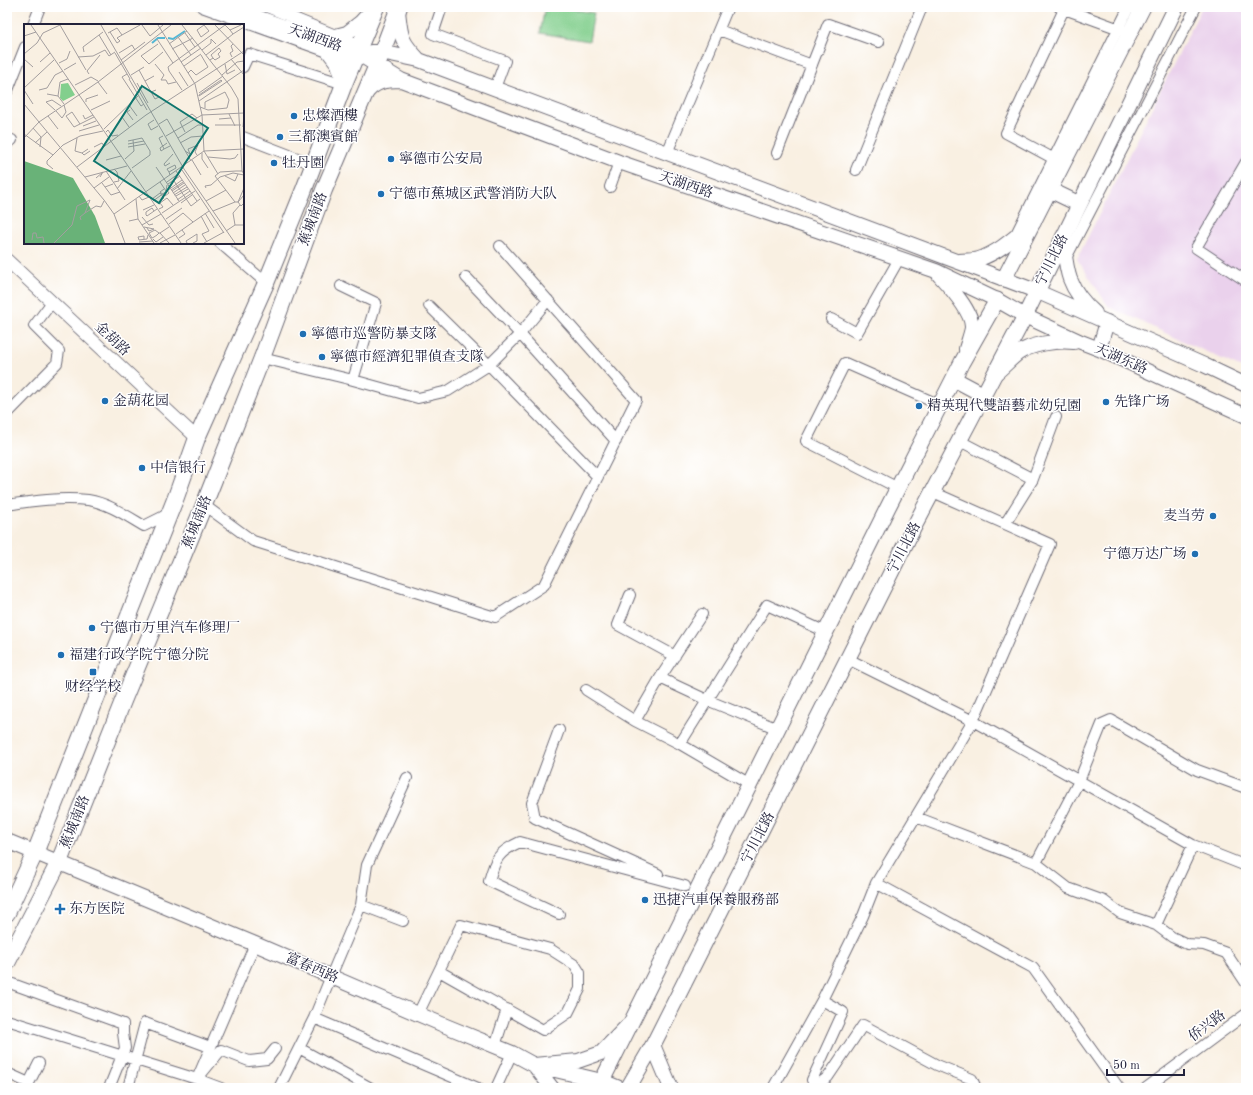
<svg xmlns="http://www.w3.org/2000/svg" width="1253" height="1095" viewBox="0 0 1253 1095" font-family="'Old Standard TT','Noto Serif SC',serif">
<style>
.built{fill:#ead1ec}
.green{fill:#82cf8d;stroke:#527864}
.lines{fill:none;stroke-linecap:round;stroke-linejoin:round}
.minor-casing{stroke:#6d6a75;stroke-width:12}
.tertiary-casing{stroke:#6d6a75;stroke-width:14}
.secondary-casing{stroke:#6d6a75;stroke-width:16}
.primary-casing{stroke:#6d6a75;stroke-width:17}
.trunk-casing{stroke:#6d6a75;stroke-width:18}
.minor{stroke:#fff;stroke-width:10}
.tertiary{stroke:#fff;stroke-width:12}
.secondary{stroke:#fff;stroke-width:14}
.primary{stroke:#fff;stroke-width:15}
.trunk{stroke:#fff;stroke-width:16}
.poi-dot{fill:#1f6fb2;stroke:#fff;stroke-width:1.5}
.labels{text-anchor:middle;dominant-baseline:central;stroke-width:3;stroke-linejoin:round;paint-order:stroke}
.street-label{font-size:14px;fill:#22223b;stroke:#fff}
.poi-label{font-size:14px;fill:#22223b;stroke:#fff;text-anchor:start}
.inset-river{fill:none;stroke:#55b7d4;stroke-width:2}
.inset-road{fill:none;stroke:#a39e9f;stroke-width:1}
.view{fill:#0f766e;fill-opacity:0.15;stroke:#0f766e;stroke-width:2}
.inset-edge{fill:none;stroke:#22223b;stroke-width:2}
</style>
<rect width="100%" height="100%" fill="#fff"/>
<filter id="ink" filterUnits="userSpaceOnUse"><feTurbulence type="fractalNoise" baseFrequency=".025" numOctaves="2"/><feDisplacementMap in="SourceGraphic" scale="8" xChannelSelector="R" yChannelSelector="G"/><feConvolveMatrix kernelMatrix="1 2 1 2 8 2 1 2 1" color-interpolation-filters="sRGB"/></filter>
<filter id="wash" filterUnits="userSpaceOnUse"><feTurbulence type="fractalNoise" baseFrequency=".012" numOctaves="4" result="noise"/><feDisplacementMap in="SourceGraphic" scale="16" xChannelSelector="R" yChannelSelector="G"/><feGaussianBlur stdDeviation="0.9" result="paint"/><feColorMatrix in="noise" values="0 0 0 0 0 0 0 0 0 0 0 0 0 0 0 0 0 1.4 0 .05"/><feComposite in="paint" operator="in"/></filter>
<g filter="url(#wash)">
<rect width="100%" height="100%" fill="#f9f0e2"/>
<!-- built -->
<path class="built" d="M1202,7H1246V370L1109,307L1077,259Z"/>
<!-- green -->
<path class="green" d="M545,7H560L594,13L589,41L540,33Z"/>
</g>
<g filter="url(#ink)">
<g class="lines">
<defs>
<path id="minor" d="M202,7L353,61
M267,7L360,45
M442,7L433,34L505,61L495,88
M1059,7L1125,31
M33,25L40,7
M719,30L812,65
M243,67L249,54L344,84
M8,90L25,47
M243,137L313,164
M7,144L12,140
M667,153L728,7
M777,153L828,24L879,42
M1058,161L1006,133L1065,7
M856,170L922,7
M610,187L619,162
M1016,234L1129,7
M220,243L266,283
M1065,260L1196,7
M466,277L520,334L616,441
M1246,281L1196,248L1246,162
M341,286L376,303L353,380
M429,306L489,365L598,477
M831,319L857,333L899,259
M262,358L353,380L418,398L448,391L489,365L520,334L548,300
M7,414L57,363L59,351L34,326L52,302
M960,441L1033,479
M898,488L806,441L845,363L940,405
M7,505C33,501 61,497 88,500C108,503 127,516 144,526L168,514
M204,505L253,541L495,617L544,585L636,400L500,246
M1005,524L1033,479L1056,417
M630,595L618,625L675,656
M848,659L973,721L1193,845L1246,866
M660,678L702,614
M586,690L635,721
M559,730L532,803L535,818L658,874
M680,744L635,721L660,678L707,700L778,729
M750,785L680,744L767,605L826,632
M916,817L1036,863L1068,888L1104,901L1120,913L1156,925L1172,937L1187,944L1204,945L1226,953L1246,983
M1036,863L1079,781L1102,724L1111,720L1197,770L1246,788
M876,883L1033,968L1119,1088
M361,905L403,921
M559,914L489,881C495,859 498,852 520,842L685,886
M1156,925L1193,845
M255,944L197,1079L221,1050L249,1061L267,1059L275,1049
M7,982L123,1024V1033L125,1048L109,1088
M822,1000L843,1012L812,1080L820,1083L828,1077L863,1025L937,1065L972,1079L976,1088
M418,1014L461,925L550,949L575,965L580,973V989L568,1013L543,1030L439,971
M314,1018L478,1088
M7,1020L197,1079L221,1088
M495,1046L507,1009
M299,1048L371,1088
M7,1073L29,1083L39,1063
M128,1088L145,1023L210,1047
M279,1088L314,1018L331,976L361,905L367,865L407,778
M496,1088L512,1053
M773,1088L822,1000L863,916L876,883L973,721L1050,544L933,492
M1146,1088L1246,1014"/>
<path id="tertiary" d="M7,260L197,438"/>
<path id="secondary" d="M229,7L357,53L401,80L619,162L936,271L997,300L1025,316L1081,342L1099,349L1246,416
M398,11C401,37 400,40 419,60
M320,40L347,33L361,22L373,9
M320,40L338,64L344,84
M371,52H381L419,60L1036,291L1204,365L1246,385
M364,96C374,81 385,80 401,80
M1063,237C1066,272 1068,289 1095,313
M960,261C966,260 973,261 979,259C1000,252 1017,235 1034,222
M939,275C949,286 973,312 972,328C971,334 968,342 966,349
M1099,349L1107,322
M996,373C1003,367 1010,360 1017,354C1030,344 1057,340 1074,342
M7,841L255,944L446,1026L512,1053L534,1065L602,1081L619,1088
M653,1045L671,1088
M552,1088L534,1065L578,1061L601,1053L627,1026"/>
<path id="primary" d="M1050,190L1079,204
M1004,279L1143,7
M954,379L984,395
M602,1081L888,507L962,362L997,300
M628,1088L653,1045L916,523L1025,316L1176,7"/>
<path id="trunk" d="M7,913L35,853L176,497L197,438L266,283L303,192L344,84L376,7
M7,963L59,862L123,701L204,505L262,358L324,190L377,65L399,7"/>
</defs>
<!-- minor casing -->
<use href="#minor" class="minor-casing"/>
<!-- tertiary casing -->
<use href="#tertiary" class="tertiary-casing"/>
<!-- secondary casing -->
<use href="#secondary" class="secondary-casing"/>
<!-- primary casing -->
<use href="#primary" class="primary-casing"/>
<!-- trunk casing -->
<use href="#trunk" class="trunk-casing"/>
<!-- minor -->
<use href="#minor" class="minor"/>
<!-- tertiary -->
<use href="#tertiary" class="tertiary"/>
<!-- secondary -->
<use href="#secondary" class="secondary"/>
<!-- primary -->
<use href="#primary" class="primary"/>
<!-- trunk -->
<use href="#trunk" class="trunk"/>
</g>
</g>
<!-- markers -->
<g class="poi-dot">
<circle cx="294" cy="116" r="4"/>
<circle cx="280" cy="137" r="4"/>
<circle cx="391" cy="159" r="4"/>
<circle cx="274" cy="163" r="4"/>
<circle cx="381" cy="194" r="4"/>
<circle cx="303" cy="334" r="4"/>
<circle cx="322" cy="357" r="4"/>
<circle cx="105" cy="401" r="4"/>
<circle cx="1106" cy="402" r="4"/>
<circle cx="919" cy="406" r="4"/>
<circle cx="142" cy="468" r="4"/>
<circle cx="1213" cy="516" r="4"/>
<circle cx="1195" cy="554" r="4"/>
<circle cx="92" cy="628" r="4"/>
<circle cx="61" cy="655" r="4"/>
<rect x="89" y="668" width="8" height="8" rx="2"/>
<circle cx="645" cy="900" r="4"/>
<path d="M58 903h4v4h4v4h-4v4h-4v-4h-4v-4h4z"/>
</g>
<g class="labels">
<!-- street labels -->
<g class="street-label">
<text transform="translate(315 38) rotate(20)">天湖西路</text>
<text transform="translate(686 185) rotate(19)">天湖西路</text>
<text transform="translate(313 219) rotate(-69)">蕉城南路</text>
<text transform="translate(1052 260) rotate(-64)">宁川北路</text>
<text transform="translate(112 339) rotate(43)">金葫路</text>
<text transform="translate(1121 359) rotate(24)">天湖东路</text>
<text transform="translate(197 522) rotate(-68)">蕉城南路</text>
<text transform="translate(904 548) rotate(-63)">宁川北路</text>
<text transform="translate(75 822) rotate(-68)">蕉城南路</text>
<text transform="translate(758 838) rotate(-63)">宁川北路</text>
<text transform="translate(312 968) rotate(23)">富春西路</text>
<text transform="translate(1207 1026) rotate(-37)">侨兴路</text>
</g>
<!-- poi labels -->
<g class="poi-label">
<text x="302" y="116">忠燦酒樓</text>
<text x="288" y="137">三都澳賓館</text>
<text x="399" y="159">寧德市公安局</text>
<text x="282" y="163">牡丹園</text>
<text x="389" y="194">宁德市蕉城区武警消防大队</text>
<text x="311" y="334">寧德市巡警防暴支隊</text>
<text x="330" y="357">寧德市經濟犯罪偵查支隊</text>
<text x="113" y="401">金葫花园</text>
<text x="1114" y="402">先锋广场</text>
<text x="927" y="406">精英現代雙語藝朮幼兒園</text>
<text x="150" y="468">中信银行</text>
<text x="1205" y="516" text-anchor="end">麦当劳</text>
<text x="1187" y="554" text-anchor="end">宁德万达广场</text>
<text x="100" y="628">宁德市万里汽车修理厂</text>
<text x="69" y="655">福建行政学院宁德分院</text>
<text x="93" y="687" text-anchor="middle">财经学校</text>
<text x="653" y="900">迅捷汽車保養服務部</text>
<text x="69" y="909">东方医院</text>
</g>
</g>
<!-- overview -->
<g transform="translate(24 24)">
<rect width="220" height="220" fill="#f9f0e2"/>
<path d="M44,59L51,71L39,77L36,74L37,60Z" fill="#82cf8d"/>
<path d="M0,137L49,154L71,192L81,219H0Z" fill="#69b278"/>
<path class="inset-river" d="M144,14L149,15L161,7M128,19L134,14H141"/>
<path class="inset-road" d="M7,1L157,219M36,1L62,46M77,1L160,145L211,219M118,1L126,12L139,1M134,1L171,60L178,91L180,127L194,150M158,1L207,63L214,75L218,147M180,1L185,7L177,13L173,6ZM191,1L220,31M79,8L75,11L87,31M86,8L93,19L96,17L93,14L98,11M84,9L93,4L98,11L116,1M161,9L171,23M209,10L220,3M0,12L12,8M154,13L167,31M204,14L209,10L206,6L217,1M133,15L149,39L201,1L206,6M134,20L117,32L125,40L139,28M145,20L163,7M148,25L169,14M178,26L187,19V15L192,20M60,28L59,23L75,11M91,29L106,55M95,29L108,21L111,26M0,30L13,19L19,9L36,1M182,31L204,14M54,33L69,32L81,26L85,32L91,28M208,33L206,29L209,27L207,22L209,20M0,35L9,43M207,35L220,51M97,36L121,18M186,36L189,34L187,31L195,24L197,27L194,30L196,33L191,36L189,34M16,38L26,29M157,38L177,24M35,39L43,35L46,27M149,39L144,43L145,47L158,66M131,40L140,51L137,56H142L144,60L152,58M201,40L203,50L211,46M160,42L177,30M40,46L52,39M115,46L121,57L130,52M155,48L164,62M164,49L167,46L172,51L184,43L177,31M65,50L63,47L76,31M103,50L98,53L117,82L120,80M107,51L120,43M198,51L213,38L220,37M105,55L123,86M197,56L198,57L175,72V71ZM121,57L127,68L132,66M74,58L83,70M113,59L124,79M51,61L67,53L74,57M0,64L30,36M0,66L9,80M15,66L23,64L31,51L39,47M127,68L131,75L135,73M175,69L199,52M23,70L34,72L40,80M34,72L36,58L44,55M175,77L220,46M62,78V75L74,71M0,80L80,176L90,190L101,219M105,81L113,92M176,83L184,86L203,84L205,76L201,68L181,78V84M31,86L22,78L28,76L37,82M67,86L86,77M106,86L103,88L109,96M32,87L38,94L42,88L40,81M205,90L211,102M59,91L61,95L69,91M24,92L34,105M98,93L105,103M195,95L207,94M130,96L124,100L127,106L134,102M15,98L74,58L147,1M56,100L48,88L42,92L50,103L70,93M135,100L143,95L167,137M191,101H217M59,102L72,97M219,103L220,91M9,104L17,113L16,123M80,105L115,71M55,107L75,101M82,108L84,106L88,112L94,111M161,108L156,98L168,90L173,94M0,110L29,131M139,112L135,114L140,125L146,122M142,112L178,91L220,89M0,114L15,98M53,114L51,127L58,129M154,114L174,101H178M104,117L118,114L126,127V131L108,144M11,119L23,108M156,119L167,113L179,112M104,120L120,117M70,123L78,119L80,122M104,123L121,120M64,125L58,129L60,131L66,127M140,125L137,127L136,124L143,119M161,127L166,130L164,125L174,121L171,128L173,131M178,129V135L184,144M184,133L206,135L211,134L214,130M101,135L110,127L109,116M82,136L97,132M168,136L177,151M146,139L141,142L140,140L149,130M53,143L122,91L220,27M132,143L155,177M29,145L23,140V137L39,121L56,112L79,107M90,145L93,148L95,157L90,158M158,146L200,209M82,147L101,176M152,147L173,177M145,148L152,144L151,141L143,145L145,148L146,151M201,152L211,157L214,150M61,153L103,142M72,154L79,148L76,153M150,157L167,182L176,175M136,158L142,167L143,161M143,158L154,150M78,159L81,163L89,160M144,160L156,152M81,163L87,171L96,168M70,164L85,153M182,164L181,162L187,161L196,153L209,149L220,151M220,164L214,178L220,171M93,165L107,147M140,165L136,168L141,172L145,169L143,166M147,166L159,158M148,167L160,159M149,169L161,161M150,171L163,163M115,172L118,176L125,173M152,172L164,165M112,175L114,195M128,175L136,169L140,174L137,176M153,176L166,167M129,177L158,156M182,177L202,166M211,178L191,152L196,148L212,147H218L220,150M157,179L168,171M135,185L139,183L136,179L143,174L149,181M119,186L130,181M130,187L128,184L122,188V191L123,192L133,185M189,187L211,178H214L217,182L220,179M138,189L171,167M181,189L190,204M90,190L180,127L220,125M177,192L185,207L178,210L183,218M118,193L125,201L129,200M142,195L158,184M57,196L56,193L61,189L72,182L77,183L80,177M105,197L114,195L118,201M145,200L159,189L169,198M211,201L209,189L216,181M120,203L130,205L125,207L123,204M202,207L211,201H220M135,209L131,206L125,209L128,214L130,213L133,211L135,209H136M152,210L185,187M155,214L161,210L158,206M120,215V212L114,213L115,216L123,215L124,211M129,215L132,218L139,213M8,216L9,209H12L13,214L19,213L20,219M115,218L129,217M30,219L48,201L53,182L66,176L61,189M130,219L118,201L137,190M136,219L151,211M145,219L136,209L145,203M163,219L162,217L173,210V217L169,219M180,219L200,208"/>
<path class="view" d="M118,62L184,104L135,179L70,137Z"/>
<rect width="220" height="220" class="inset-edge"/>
</g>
<!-- margin -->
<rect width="1253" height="1095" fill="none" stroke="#fff" stroke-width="24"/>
<!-- scale -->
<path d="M1107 1069v6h77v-6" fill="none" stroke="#22223b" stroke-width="2"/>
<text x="1113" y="1069" font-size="12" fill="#22223b" stroke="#ffffff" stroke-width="3" paint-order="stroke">50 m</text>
</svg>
